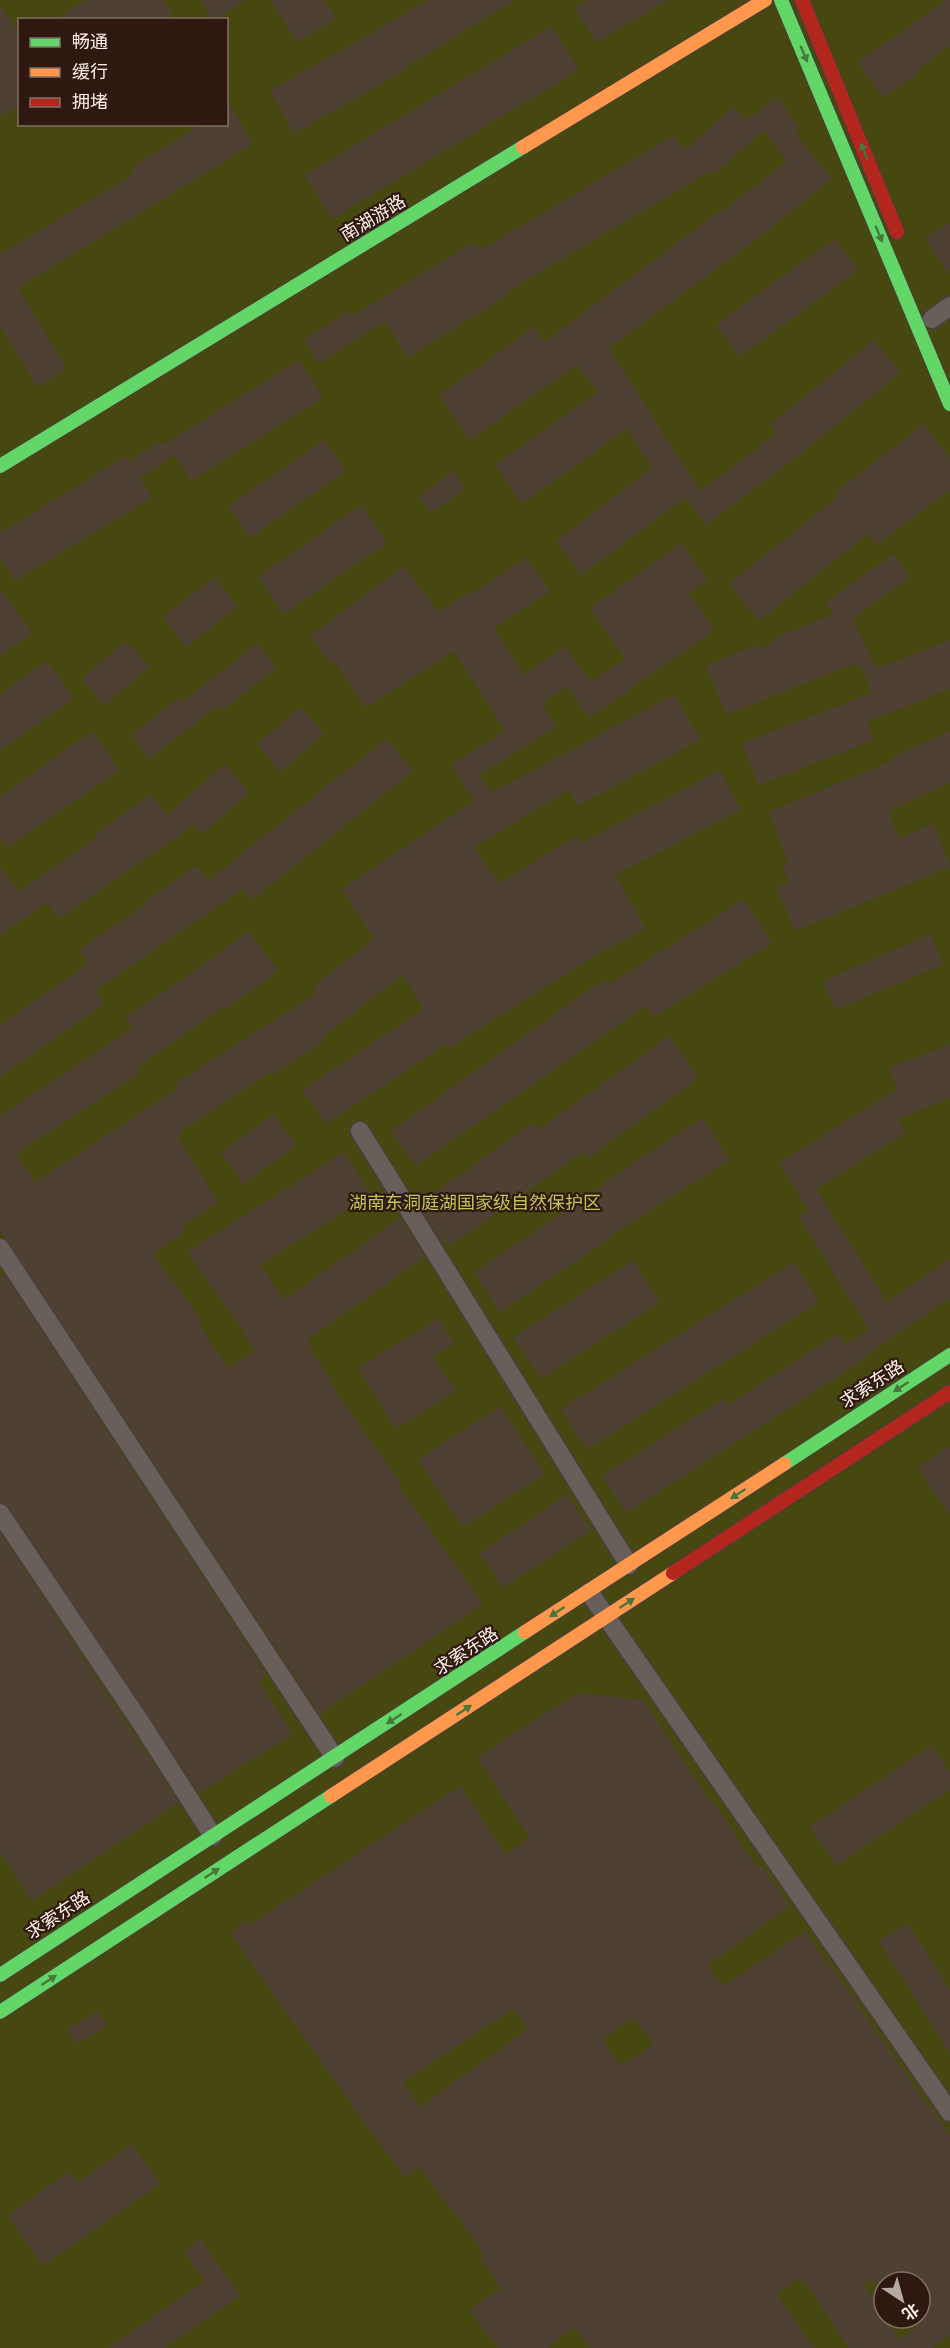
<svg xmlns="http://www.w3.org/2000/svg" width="950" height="2348" viewBox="0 0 950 2348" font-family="Rubik,'Noto Sans SC',sans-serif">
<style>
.green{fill:#47480f;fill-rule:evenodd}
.building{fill:#4e4133;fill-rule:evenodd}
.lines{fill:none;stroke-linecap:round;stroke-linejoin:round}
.street-casing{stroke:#4a3f3c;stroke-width:21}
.fast-casing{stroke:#4a3f3c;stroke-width:16}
.slow-casing{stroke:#4a3f3c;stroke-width:16}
.jam-casing{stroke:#4a3f3c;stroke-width:16}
.street{stroke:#685e5a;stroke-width:18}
.fast{stroke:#63d668;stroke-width:14}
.slow{stroke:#ff974d;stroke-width:14}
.jam{stroke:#b3261e;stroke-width:14}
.oneway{fill:#48773c}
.labels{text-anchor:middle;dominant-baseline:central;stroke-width:4.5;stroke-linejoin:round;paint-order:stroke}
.street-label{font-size:18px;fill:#fef1eb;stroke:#2e180f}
.park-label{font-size:18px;fill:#c1c757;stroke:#2e180f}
</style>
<rect width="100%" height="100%" fill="#31241f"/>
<!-- green -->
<path class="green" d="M0,0H950V2348H0ZM20,20H226V124H20ZM884,2282H920V2318H884Z"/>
<!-- building -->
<path class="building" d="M85,0H164L173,14L164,20H54Z
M200,0H245L216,20H213Z
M271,0H325L336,19L297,43Z
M429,0H515L403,69L404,71L294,134L270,91Z
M588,0H669L596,43L575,8Z
M947,0H950V46L918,69L920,72L883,98L858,62Z
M0,4L20,35V105L0,117Z
M552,26L579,70L332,219L305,175Z
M226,97L253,144L18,288L67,369L37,387L0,325V254L134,174L130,168L202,124H226Z
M778,97L800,128L794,132L832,179L764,234L609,348L700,491L777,433L770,425L874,340L901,372L801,454L706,525L686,497L582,575L556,541L652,468L627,429L522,504L495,465L598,392L577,365L470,440L439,395L534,327L545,342L723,209L724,210L787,161L764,130L715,174L712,170L505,293L507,296L407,358L385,321L319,364L304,340L349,311L352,316L474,242L479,251L674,135L684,151L734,106L746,120Z
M950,221V276L925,238Z
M835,238L858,270L740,357L716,325Z
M299,360L323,398L191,481L175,455L140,478L152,498L15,581L0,557V533L126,456L129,461L160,441L163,445Z
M924,424L950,458V490L877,545L868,534L759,621L729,584L839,496L836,492Z
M325,440L346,471L250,538L228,506Z
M454,471L466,489L431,513L419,496Z
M361,505L387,543L284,614L258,577Z
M682,543L708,580L689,593L715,630L589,718L567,686L542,704L556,727L480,775L491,793L675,694L700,740L578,806L569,790L474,847L499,883L577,836L581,843L720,770L741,810L615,875L646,928L595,956L448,1049L445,1045L326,1124L302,1090L423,1009L403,974L321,1039L323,1042L272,1075L270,1072L179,1133L180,1136L178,1137L218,1202L183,1226L186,1231L153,1254L202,1320L198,1323L228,1368L255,1351L243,1334L245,1333L187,1252L344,1152L371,1194L261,1265L284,1300L400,1218L425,1257L307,1340L312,1347L310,1349L331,1380L329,1381L401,1484L399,1486L483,1604L320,1714L0,1230V1116L133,1028L125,1017L181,981L249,931L278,971L227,1009L225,1006L136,1068L140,1073L16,1154L35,1182L178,1088L175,1084L317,993L313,987L374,939L342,889L474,801L451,765L505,731L454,651L365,708L335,661L331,664L310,636L404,566L438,612L470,591L472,594L527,557L550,591L494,628L524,675L565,646L591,682L625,659L590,608Z
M893,554L910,577L853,619L877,669L950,640V689L867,722L874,740L758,785L742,743L872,693L860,664L853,667L852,664L726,715L706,665L757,645L761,650L781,635L834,614L826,603Z
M215,577L238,607L186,647L163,617Z
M0,588L32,633L0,656Z
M126,641L149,667L105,705L82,679Z
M258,643L277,668L221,711L218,706L149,759L131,735L179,698L183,702Z
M47,661L74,698L0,751V694Z
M301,707L324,734L281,772L257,744Z
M92,731L120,770L8,847L0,837V797Z
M950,731V783L888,811L899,838L934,823L950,867L795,931L776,887L789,882L782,866L788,863L769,812L894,760L892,757Z
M386,739L413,771L252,900L243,889L95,991L104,1004L0,1077V1025L88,964L79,950L147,903L146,901L197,865L208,881Z
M225,764L250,792L202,834L194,825L59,919L47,902L0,936V866L19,892L98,836L96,833L152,794L167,815Z
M744,899L772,943L653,1018L646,1006L416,1166L391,1131L604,979L608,985Z
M930,934L943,964L836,1010L823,981Z
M669,1036L699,1078L588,1158L583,1152L450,1246L447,1241L443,1244L419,1205L420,1203L533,1123L538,1130Z
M950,1044V1098L897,1119L906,1133L816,1189L887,1302L950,1259V1298L860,1360L861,1362L626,1513L602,1476L724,1398L728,1405L838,1333L845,1345L869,1330L799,1217L809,1211L779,1163L897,1089L889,1068Z
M274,1114L297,1145L243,1184L221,1153Z
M703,1118L730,1160L610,1236L611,1238L500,1312L474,1272L604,1185V1182Z
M633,1260L660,1302L541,1379L514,1337Z
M794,1262L819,1302L587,1450L561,1409Z
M4,1274L267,1676L259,1681L293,1734L201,1792L198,1791L9,1507L0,1502V1277Z
M439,1318L454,1343L433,1357L456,1391L396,1429L358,1368Z
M500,1406L545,1474L463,1528L418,1460Z
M950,1445V1515L917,1468Z
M567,1494L591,1530L503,1588L480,1553Z
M0,1533L179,1803L32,1901L0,1852Z
M578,1693L644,1700L711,1803L714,1802L756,1866L759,1863L790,1906L708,1965L724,1986L805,1931L828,1965L830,1963L927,2106L929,2104L950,2135V2335L932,2348H849L804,2280L802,2282L800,2278L776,2294L815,2348H590L575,2327L547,2348H498L469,2310L501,2288L480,2258L484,2255L456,2213L455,2214L419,2167L405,2177L376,2139L230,1933L246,1921L249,1925L461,1786L506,1855L530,1838L477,1757ZM514,2009L528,2029L420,2107L403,2082ZM634,2017L653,2045L621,2066L603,2039ZM863,2282H920V2324L900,2339L884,2318Z
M932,1745L950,1773V1789L836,1866L810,1827Z
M908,1923L950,1990V2054L879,1941Z
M98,2011L107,2026L76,2044L67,2029Z
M132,2144L160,2184L43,2266L7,2215L69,2172L77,2183Z
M201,2239L240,2296L164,2348H108L205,2281L184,2251Z"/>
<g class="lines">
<defs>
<path id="street" d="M932,319L950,306
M360,1131L629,1565
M0,1248L335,1758
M0,1513L143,1726L213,1836
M589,1592L950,2112"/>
<path id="fast" d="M781,0L950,404
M0,466L523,147
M784,1464L950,1355
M0,1975L525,1632
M0,2012L331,1796"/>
<path id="slow" d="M523,147L765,0
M525,1632L784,1464
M331,1796L673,1573"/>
<path id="jam" d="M802,0L897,232
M673,1573L950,1392"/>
</defs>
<!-- street casing -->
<use href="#street" class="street-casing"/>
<!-- fast casing -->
<use href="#fast" class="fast-casing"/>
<!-- slow casing -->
<use href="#slow" class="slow-casing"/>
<!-- jam casing -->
<use href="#jam" class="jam-casing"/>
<!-- street -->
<use href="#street" class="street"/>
<!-- fast -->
<use href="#fast" class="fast"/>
<!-- slow -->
<use href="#slow" class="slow"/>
<!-- jam -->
<use href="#jam" class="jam"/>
</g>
<!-- one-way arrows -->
<defs><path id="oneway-solid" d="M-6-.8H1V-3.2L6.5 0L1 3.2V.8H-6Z" transform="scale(1.5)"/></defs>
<g class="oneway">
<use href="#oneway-solid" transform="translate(804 54) rotate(67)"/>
<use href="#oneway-solid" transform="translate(864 151) rotate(-112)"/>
<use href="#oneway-solid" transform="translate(879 234) rotate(67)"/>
<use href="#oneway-solid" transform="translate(901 1387) rotate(147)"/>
<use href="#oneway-solid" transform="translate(738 1494) rotate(147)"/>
<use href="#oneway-solid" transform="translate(627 1603) rotate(-33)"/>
<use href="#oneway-solid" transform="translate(557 1612) rotate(147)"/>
<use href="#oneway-solid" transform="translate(464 1710) rotate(-33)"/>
<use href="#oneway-solid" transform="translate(394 1719) rotate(147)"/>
<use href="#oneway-solid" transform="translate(212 1873) rotate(-33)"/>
<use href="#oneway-solid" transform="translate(49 1980) rotate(-33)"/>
</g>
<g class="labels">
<!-- street labels -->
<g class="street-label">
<text transform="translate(373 218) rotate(-31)">南湖游路</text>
<text transform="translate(872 1384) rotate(-33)">求索东路</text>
<text transform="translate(466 1651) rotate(-33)">求索东路</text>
<text transform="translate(58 1915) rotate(-33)">求索东路</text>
</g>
<!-- park labels -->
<g class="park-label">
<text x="475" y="1203">湖南东洞庭湖国家级自然保护区</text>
</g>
</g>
<!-- legend -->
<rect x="18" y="18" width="210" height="108" fill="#2e180f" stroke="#816f67" stroke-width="1.5"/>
<rect x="30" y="38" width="30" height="9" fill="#63d668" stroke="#816f67" stroke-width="1.5"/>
<text x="72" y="48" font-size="18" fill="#fef1eb">畅通</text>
<rect x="30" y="68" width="30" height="9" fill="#ff974d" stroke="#816f67" stroke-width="1.5"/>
<text x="72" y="78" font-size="18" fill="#fef1eb">缓行</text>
<rect x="30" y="98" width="30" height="9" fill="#b3261e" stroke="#816f67" stroke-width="1.5"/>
<text x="72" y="108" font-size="18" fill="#fef1eb">拥堵</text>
<!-- north arrow -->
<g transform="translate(902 2300) rotate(144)"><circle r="28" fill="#2e180f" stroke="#816f67" stroke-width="1.5"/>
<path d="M0-4.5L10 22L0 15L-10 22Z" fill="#b6a9a4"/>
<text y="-9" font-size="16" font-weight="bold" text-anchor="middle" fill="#fef1eb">北</text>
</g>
</svg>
